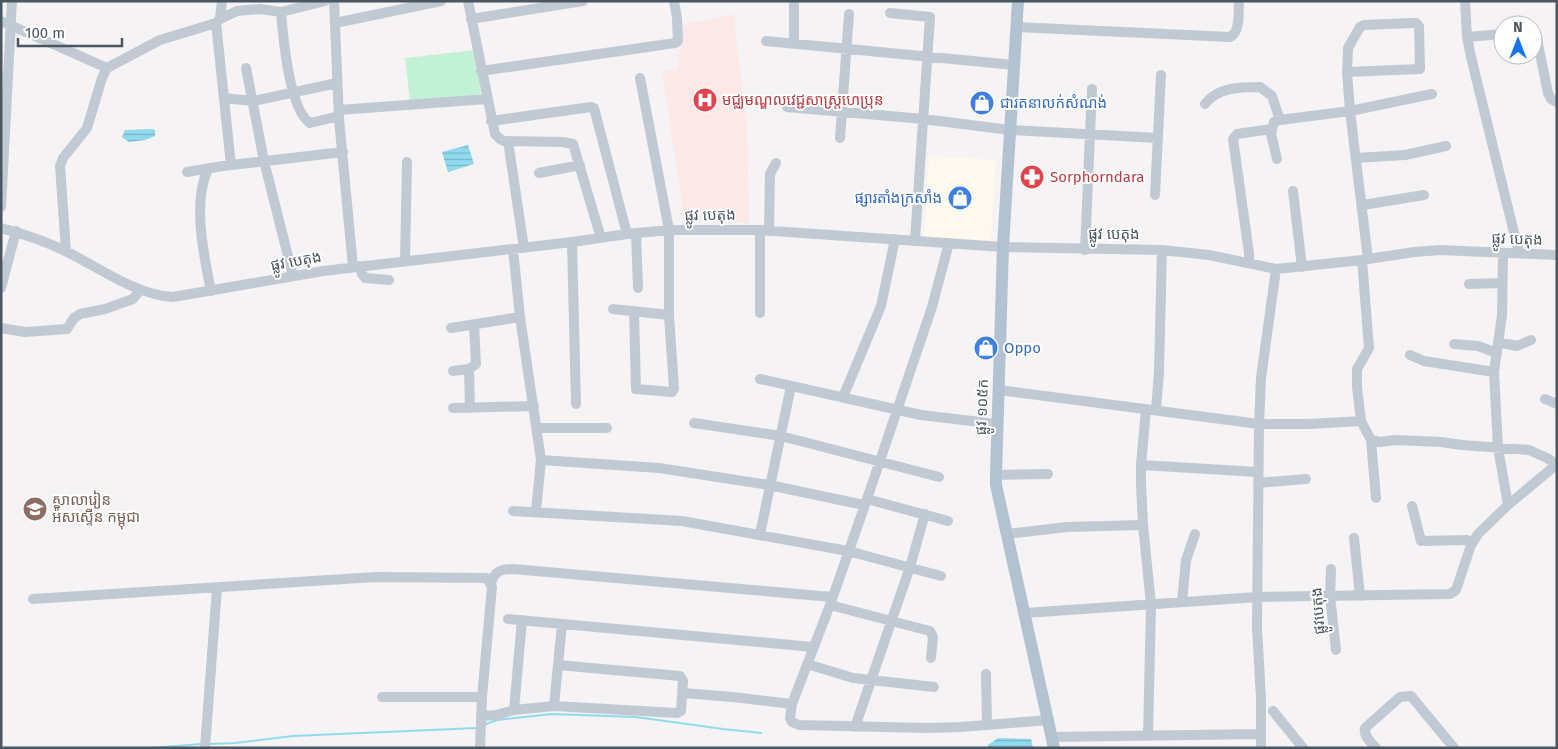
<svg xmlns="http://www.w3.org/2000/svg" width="1558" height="749" viewBox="0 0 1558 749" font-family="'Fira Sans','Noto Sans Khmer',sans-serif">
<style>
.commercial{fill:#fdf9ef}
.medical{fill:#fce8e6}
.garden{fill:#c3f1d5}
.water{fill:url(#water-rules)}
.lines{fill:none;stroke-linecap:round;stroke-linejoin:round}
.stream{stroke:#90daee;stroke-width:2}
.minor{stroke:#c1cad2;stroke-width:10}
.major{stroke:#b3c2d1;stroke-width:12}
.labels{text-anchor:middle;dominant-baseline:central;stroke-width:4;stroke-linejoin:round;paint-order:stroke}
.health-label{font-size:15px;fill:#be3a42;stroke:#fff;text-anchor:start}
.shop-label{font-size:15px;fill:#366cbe;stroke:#fff;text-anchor:start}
.street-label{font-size:15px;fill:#4a5661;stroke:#fff}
.education-label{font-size:15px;fill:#785e54;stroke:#fff;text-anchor:start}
</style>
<defs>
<pattern id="water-rules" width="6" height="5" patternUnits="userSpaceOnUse" patternTransform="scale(1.25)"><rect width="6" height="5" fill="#90daee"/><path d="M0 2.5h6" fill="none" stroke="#78b4c4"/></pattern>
</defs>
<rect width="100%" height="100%" fill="#f5f3f3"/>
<!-- commercial -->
<path class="commercial" d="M929,156L996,160L991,241L924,237Z"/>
<!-- medical -->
<path class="medical" d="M733,14L747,128L749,223L685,221L662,72L678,69L683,25Z"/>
<!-- garden -->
<path class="garden" d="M476,50L481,94L410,102L405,58Z"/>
<!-- water -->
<path class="water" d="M152,129L155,130V136L145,140L129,142L122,137L125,130Z
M468,145L474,164L448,172L442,152Z
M998,738L1031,739L1033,748H988V745Z"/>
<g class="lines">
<!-- stream -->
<path class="stream" d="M486,724L497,720L552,714L636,717L723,729L761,733
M209,744L235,743L293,736L477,728
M149,748L202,744"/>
<!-- minor -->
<path class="minor" d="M334,1L339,119L353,267
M468,1L495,134L500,139L504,141L563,142L573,144L601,238
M1465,1L1467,37L1471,57L1519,253
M794,4V43
M281,12C283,36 289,109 310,123L339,116
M890,13L930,17L915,240
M220,19L222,1
M471,19L583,1
M1,21L107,68
M216,23L231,165
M335,23L441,1
M1016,27L1230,37C1241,31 1238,12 1239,1
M1533,32L1536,34L1548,93L1551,99L1557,102
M1467,37L1503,34
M766,41L1014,65
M246,68L264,161L293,276
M481,71L675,43L678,41L677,18L674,1
M1347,72L1420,69L1419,26L1416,23H1412L1364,25L1360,27L1348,48L1347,72L1350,111L1368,259
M224,98L253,101L337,83
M1205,104C1218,87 1240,87 1260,87L1272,96L1280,120
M787,107L923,119L1010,130L1158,138
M339,110L487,99
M491,121L591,107L594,108L627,234
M840,138L849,14
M508,141L524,248
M1356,158L1405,155L1446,146
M1277,159L1271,134L1274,122L1280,120L1350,111L1432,94
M208,169C192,203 204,256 211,291
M187,172L223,166L343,152
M539,173L580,165
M1293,191L1302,267
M1155,195L1161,75
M1363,205L1424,195
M1,207L12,1
M1,228C24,234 46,241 67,252C100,268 136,295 173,297L323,271L572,242L627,234L669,230H760L1003,247L1162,250L1209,255L1276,269L1362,260L1414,252L1440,250L1557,255
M769,231L770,174L776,163
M636,233L638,288
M572,242L576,404
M949,243L932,307L867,499L830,605L792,704L790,718L792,722L799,725L927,728L961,727L1049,720
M513,249L520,317L541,460L536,511
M1085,250L1092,89
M66,251L60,166L63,158L87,128L102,78L107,68L160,40L216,23L220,19L237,11L260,9L281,12L325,1
M1503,254L1502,315L1494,372L1498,448L1508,505
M1362,260L1369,348L1357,369V387L1361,421L1371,440L1376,498
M405,261L407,162
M1249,263V253L1233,139L1237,134L1271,129
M360,266L362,274L365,278L389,280
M1469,284L1502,283
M1,288L16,231
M613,309L669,315
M634,311L636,389L672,392L674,389L669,315V230L640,78
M760,313V230
M1,328L25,332L67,329L74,318L80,314L105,309L133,299L140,290
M451,328L520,317
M1498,342L1517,346L1531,340
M1454,344L1478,346L1497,353
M1410,355L1424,361L1494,372
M469,369L470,408
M453,371L469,369L476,364L474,325
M760,379L921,415L997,424
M999,390L1259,424H1309L1361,421
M843,397L881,306L895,239
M1545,399L1557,404
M453,408L534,406
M1146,409L1141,465V484L1143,525L1151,604L1148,735
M1156,410L1159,372L1162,250
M694,423L781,436L939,477
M536,428H607
M1371,440L1381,442L1394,440L1441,442L1462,445L1529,450L1547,458L1556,464
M541,460L659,468L769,485L864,505
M1141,465L1258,472
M996,475L1048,474
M1258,483L1306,479
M867,499L948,521
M1412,506L1421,541L1467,540L1472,543
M513,511L682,521L848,551L941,576
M760,534L791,386
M1007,534L1067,527L1143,525
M1354,538L1360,596
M1331,569L1330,596L1336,650
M491,583C495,571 501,569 513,569L832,597
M33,599L376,577L487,578L492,587L482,697L480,748
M1182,602L1186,560L1195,534
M830,605L930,631L933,637L931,658
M1025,613L1257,597L1450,594L1456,590L1471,545L1478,534L1508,505L1557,464
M508,619L813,647
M807,664L853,678L934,687
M986,674L987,725
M683,693L733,697L792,704
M382,697H482
M554,706L562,624
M514,710L522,620
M1273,711L1303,748
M481,716L496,715L514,710L554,706L677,713L681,711L683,681L680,676L558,665
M855,727L910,567L925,514
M1052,737L1260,734
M205,748L217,588
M1261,748V699L1257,627L1259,424L1261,378L1276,269
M1376,748C1371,742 1363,736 1365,728L1400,697L1411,696L1454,748"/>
<!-- major -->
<path class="major" d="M1018,1L1003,247L996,475V485L1054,748"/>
</g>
<!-- icons -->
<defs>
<symbol id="hospital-disc" viewBox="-11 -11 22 22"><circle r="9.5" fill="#e0444e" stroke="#fff"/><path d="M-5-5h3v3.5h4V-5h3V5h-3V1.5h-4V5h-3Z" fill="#fff"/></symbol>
<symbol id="shop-disc" viewBox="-11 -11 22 22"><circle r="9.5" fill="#3f7fe0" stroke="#fff"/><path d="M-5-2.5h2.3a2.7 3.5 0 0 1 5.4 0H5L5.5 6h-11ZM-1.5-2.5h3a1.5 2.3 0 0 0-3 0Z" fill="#fff"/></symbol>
<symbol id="pharmacy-disc" viewBox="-11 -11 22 22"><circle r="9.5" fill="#e0444e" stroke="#fff"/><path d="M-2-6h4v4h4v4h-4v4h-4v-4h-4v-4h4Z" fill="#fff"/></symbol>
<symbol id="school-disc" viewBox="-11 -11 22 22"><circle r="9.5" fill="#8d6e63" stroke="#fff"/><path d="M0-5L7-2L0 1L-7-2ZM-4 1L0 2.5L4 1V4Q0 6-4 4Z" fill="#fff"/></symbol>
</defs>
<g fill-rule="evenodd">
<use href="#hospital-disc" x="691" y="86" width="28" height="28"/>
<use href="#shop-disc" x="968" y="89" width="28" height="28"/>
<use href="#pharmacy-disc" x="1018" y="163" width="28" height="28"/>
<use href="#shop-disc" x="946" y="184" width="28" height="28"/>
<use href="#shop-disc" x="972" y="334" width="28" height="28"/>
<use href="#school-disc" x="21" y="495" width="28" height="28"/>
</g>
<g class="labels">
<!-- health labels -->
<g class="health-label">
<text x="722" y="100">មជ្ឈមណ្ឌលវេជ្ជសាស្ត្រហេប្រុន</text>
<text x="1050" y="177">Sorphorndara</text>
</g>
<!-- shop labels -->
<g class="shop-label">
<text x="1000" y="103">ជារតនាលក់សំណង់</text>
<text x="942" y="198" text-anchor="end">ផ្សារតាំងក្រសាំង</text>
<text x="1004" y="348">Oppo</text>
</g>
<!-- street labels -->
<g class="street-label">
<text transform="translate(710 215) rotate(-1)">ផ្លូវ បេតុង</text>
<text x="1114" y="234">ផ្លូវ បេតុង</text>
<text transform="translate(1517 239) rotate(2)">ផ្លូវ បេតុង</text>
<text transform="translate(296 261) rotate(-10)">ផ្លូវ បេតុង</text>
<text transform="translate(982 407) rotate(-88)">ផ្លូវ ១០៥ក</text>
<text transform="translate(1318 611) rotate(-94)">ផ្លូវបេតុង</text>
</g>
<!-- education labels -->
<g class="education-label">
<text x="52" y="500">សាលារៀន<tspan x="52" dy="17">អ៉ិសស្ទើន កម្ពុជា</tspan></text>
</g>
</g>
<!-- border -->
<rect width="1558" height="749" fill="none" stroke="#4a5661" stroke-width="5"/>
<!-- north arrow -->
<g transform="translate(1518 40)"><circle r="24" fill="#ffffff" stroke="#b7bbc0"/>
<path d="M0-4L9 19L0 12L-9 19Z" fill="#1a73e8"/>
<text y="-8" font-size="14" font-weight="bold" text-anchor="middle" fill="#4a5661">N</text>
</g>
<!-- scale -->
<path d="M18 38v8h104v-8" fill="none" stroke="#4a5661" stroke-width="2.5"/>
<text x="25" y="38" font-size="15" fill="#4a5661" stroke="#ffffff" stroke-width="4" paint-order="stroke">100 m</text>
</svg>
